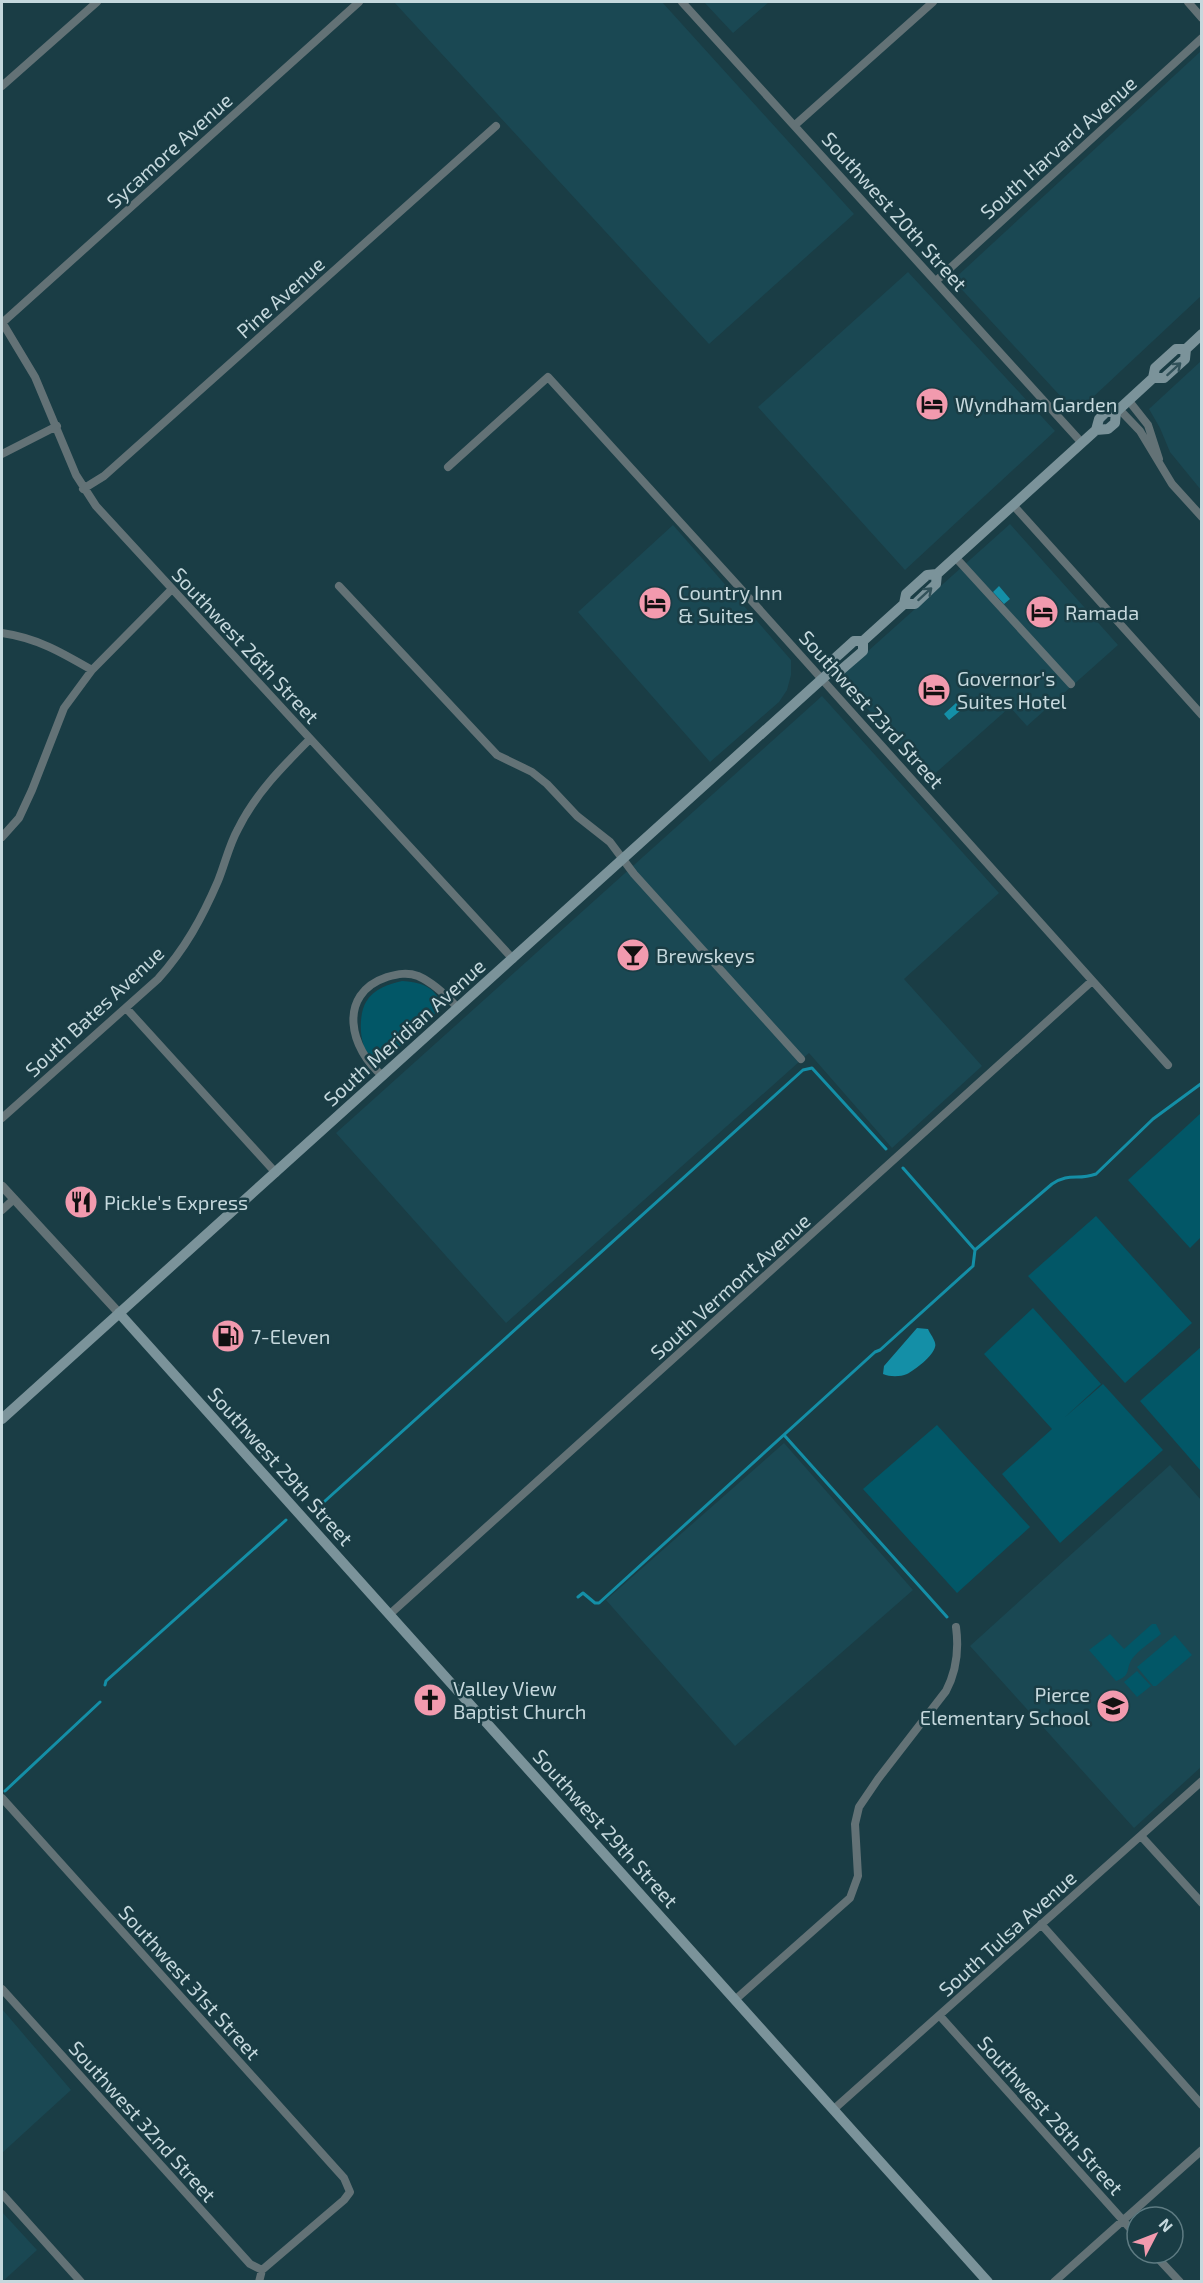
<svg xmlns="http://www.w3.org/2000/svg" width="1203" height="2283" viewBox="0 0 1203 2283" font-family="'Exo 2',sans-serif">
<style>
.built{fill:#1a4853}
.green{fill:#025767}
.water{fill:#148fa7}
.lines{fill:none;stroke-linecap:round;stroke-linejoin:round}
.stream{stroke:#148fa7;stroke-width:3}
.minor{stroke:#637276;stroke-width:8}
.tertiary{stroke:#637276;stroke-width:9}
.secondary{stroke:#7b939a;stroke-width:10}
.oneway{stroke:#32525a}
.labels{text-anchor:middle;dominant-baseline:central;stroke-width:5;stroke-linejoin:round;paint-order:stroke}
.street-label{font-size:20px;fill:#c5d8dd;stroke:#1a3d45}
.poi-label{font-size:20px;fill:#c5d8dd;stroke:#1a3d45;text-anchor:start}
</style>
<rect width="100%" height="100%" fill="#1a3d45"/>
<!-- built -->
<path class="built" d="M394,2H662L854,214L709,344Z
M704,2H769L733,33Z
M1201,51V296L1076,413L953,280Z
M908,272L1055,431L905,570L758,407Z
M1201,361V490L1170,452L1160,428L1149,409Z
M1010,524L1118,645L1027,726L1010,707L930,778L839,677Z
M673,525L791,660V675L787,690L779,702L710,762L578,612Z
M822,696L999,893L904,979L982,1066L892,1148L809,1053L506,1323L336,1133Z
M784,1443L913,1590L735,1746L606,1600Z
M1170,1465L1201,1500V1767L1134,1828L970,1646Z
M2,2009L71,2090L2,2153Z
M2,2212L37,2250L2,2282Z"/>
<!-- green -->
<path class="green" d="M402,981C419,982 436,986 441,1005L437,1012L387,1058C359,1069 356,1018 366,1002C373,989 389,984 402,981Z
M1201,1113V1237L1190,1248L1128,1180Z
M1096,1216L1192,1323L1125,1383L1028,1276Z
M1033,1308L1101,1384L1064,1418L1103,1384L1163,1450L1060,1543L1002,1474L1052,1429L984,1354Z
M1201,1347V1471L1140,1401Z
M937,1425L1030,1527L957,1593L863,1489Z
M1152,1624H1156L1161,1634C1153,1641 1138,1650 1132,1659C1125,1670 1132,1675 1116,1681L1089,1650L1110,1634L1124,1649Z
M1175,1635L1192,1655L1156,1686H1153L1137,1667Z
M1137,1671L1151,1686L1137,1697L1124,1682Z"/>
<!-- water -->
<path class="water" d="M999,586L1010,599L1004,604L993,592Z
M956,703L961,710L949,720L944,714Z
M917,1328L928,1329C930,1334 937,1342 935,1347C933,1356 915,1370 907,1374C900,1377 890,1377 883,1374L884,1366Z"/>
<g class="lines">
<!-- stream -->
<path class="stream" d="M903,1168L975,1250
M784,1435L947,1617
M315,1510L803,1070L812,1068L886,1149
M578,1597L583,1593L595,1603H599L875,1352L880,1350L973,1266L975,1250L1052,1184C1070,1172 1077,1181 1096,1174L1153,1119L1202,1083
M105,1685L106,1681L286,1520
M5,1791L100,1702"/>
<!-- minor -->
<path class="minor" d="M682,2L1082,443
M1188,2L1202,18
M2,86L97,2
M795,125L933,2
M936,281L1202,38
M2,322L35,377L76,475L96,506L513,959
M2,323L359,2
M1129,401L1148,425L1159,459
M1119,409L1140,431L1172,484L1202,517
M2,454L57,426
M448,467L548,377L750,599L1168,1065
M83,489L104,476L496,126
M1013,505L1202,715
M956,558L1071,684
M339,586L497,755L532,772L547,784L577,816L610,842L634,874L801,1059
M2,633C37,638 61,652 92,670
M2,837L19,818L32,790L64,708L92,670L172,589
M126,1008L276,1173
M383,1076C350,1050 336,994 387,977C398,974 407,972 418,976C434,983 447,996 458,1008
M2,1118L158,979C185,949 202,918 218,881C225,864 229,845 238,829C255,794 283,766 310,739
M2,1210L14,1199
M390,1614L1092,981
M2,1798L344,2178L350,2192L344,2200L262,2270L259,2282
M1141,1836L1202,1903
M1041,1924L1202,2105
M2,1989L250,2264L262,2270
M736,1999L850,1898L858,1876L855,1824L859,1807L878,1779L946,1691C957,1670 959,1649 956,1627
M940,2016L1137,2236
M834,2109L1202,1781
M2,2194L81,2282
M1153,2253L1180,2282
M1054,2282L1202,2150"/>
<!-- tertiary -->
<path class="tertiary" d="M2,1186L119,1313"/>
<!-- secondary -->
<path class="secondary" d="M1153,378H1164L1185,359L1186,349
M1096,430L1099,419L1106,412H1116
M904,604L906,594L927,575L937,574L1096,430L1108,429L1115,423L1116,412L1153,378L1155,368L1176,349H1186L1202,334
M831,671L833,660L854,641H863
M119,1313L988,2282
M2,1419L822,679L831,671L841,670L863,651V641L904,604H915L936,584L937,574"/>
</g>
<!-- one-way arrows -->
<defs><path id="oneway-shaft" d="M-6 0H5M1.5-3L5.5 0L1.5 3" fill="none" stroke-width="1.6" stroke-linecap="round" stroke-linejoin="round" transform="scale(1.5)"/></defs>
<g class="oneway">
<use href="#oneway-shaft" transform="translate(1174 369) rotate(-42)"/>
<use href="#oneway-shaft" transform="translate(925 594) rotate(-42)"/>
</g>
<!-- icons -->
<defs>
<symbol id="hotel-disc" viewBox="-11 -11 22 22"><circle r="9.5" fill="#f29aae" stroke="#1a3d45"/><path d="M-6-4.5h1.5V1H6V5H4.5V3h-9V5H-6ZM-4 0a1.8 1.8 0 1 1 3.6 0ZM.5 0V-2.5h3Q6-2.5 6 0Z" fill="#111"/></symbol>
<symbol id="bar-disc" viewBox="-11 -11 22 22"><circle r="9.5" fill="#f29aae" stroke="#1a3d45"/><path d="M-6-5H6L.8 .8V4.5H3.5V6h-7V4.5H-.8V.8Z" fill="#111"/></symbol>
<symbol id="restaurant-disc" viewBox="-11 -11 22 22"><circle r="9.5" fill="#f29aae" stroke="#1a3d45"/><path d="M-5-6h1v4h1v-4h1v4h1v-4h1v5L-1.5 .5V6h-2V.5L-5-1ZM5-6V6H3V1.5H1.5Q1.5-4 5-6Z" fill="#111"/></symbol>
<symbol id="fuel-disc" viewBox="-11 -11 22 22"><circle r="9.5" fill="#f29aae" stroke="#1a3d45"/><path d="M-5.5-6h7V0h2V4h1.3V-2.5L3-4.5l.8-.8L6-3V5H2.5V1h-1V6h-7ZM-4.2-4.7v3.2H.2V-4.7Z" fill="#111"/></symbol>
<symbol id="church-disc" viewBox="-11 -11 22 22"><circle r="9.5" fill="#f29aae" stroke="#1a3d45"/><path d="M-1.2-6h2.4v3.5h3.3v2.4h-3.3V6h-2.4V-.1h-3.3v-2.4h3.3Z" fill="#111"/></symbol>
<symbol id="school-disc" viewBox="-11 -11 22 22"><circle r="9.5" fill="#f29aae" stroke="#1a3d45"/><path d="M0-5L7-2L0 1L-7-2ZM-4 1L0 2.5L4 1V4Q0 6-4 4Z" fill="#111"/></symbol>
</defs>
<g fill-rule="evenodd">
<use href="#hotel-disc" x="913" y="385" width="38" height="38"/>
<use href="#hotel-disc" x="636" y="584" width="38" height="38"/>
<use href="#hotel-disc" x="1023" y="593" width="38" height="38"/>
<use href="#hotel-disc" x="915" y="671" width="38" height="38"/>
<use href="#bar-disc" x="614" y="936" width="38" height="38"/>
<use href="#restaurant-disc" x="62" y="1183" width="38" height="38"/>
<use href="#fuel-disc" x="209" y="1317" width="38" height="38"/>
<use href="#church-disc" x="411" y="1681" width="38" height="38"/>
<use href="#school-disc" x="1094" y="1687" width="38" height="38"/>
</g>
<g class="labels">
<!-- street labels -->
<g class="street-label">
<text transform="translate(1058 147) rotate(-42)">South Harvard Avenue</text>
<text transform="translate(169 150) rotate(-42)">Sycamore Avenue</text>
<text transform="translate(895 211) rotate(48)">Southwest 20th Street</text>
<text transform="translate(280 297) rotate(-42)">Pine Avenue</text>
<text transform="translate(246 645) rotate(47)">Southwest 26th Street</text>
<text transform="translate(872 709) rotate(48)">Southwest 23rd Street</text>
<text transform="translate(94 1011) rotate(-43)">South Bates Avenue</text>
<text transform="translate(404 1032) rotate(-42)">South Meridian Avenue</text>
<text transform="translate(730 1286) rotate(-42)">South Vermont Avenue</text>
<text transform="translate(281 1466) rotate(48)">Southwest 29th Street</text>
<text transform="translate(606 1828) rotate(48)">Southwest 29th Street</text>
<text transform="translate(1007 1933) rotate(-42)">South Tulsa Avenue</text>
<text transform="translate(190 1982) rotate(48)">Southwest 31st Street</text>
<text transform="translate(1051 2115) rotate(48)">Southwest 28th Street</text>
<text transform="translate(143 2121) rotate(48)">Southwest 32nd Street</text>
</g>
<!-- poi labels -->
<g class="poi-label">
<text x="955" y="404">Wyndham Garden</text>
<text x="678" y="592">Country Inn<tspan x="678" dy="23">&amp; Suites</tspan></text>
<text x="1065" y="612">Ramada</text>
<text x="957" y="678">Governor's<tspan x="957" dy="23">Suites Hotel</tspan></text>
<text x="656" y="955">Brewskeys</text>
<text x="104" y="1202">Pickle's Express</text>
<text x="251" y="1336">7-Eleven</text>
<text x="453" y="1688">Valley View<tspan x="453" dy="23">Baptist Church</tspan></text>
<text x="1090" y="1694" text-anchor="end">Pierce<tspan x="1090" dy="23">Elementary School</tspan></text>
</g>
</g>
<!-- border -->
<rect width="1203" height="2283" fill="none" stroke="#c5d8dd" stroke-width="6"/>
<!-- north arrow -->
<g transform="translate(1155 2235) rotate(48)"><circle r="28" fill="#1a3d45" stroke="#5e7b82" stroke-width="1.5"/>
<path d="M0-4.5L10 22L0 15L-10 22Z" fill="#f29aae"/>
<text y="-9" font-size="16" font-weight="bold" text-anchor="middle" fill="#c5d8dd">N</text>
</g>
</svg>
